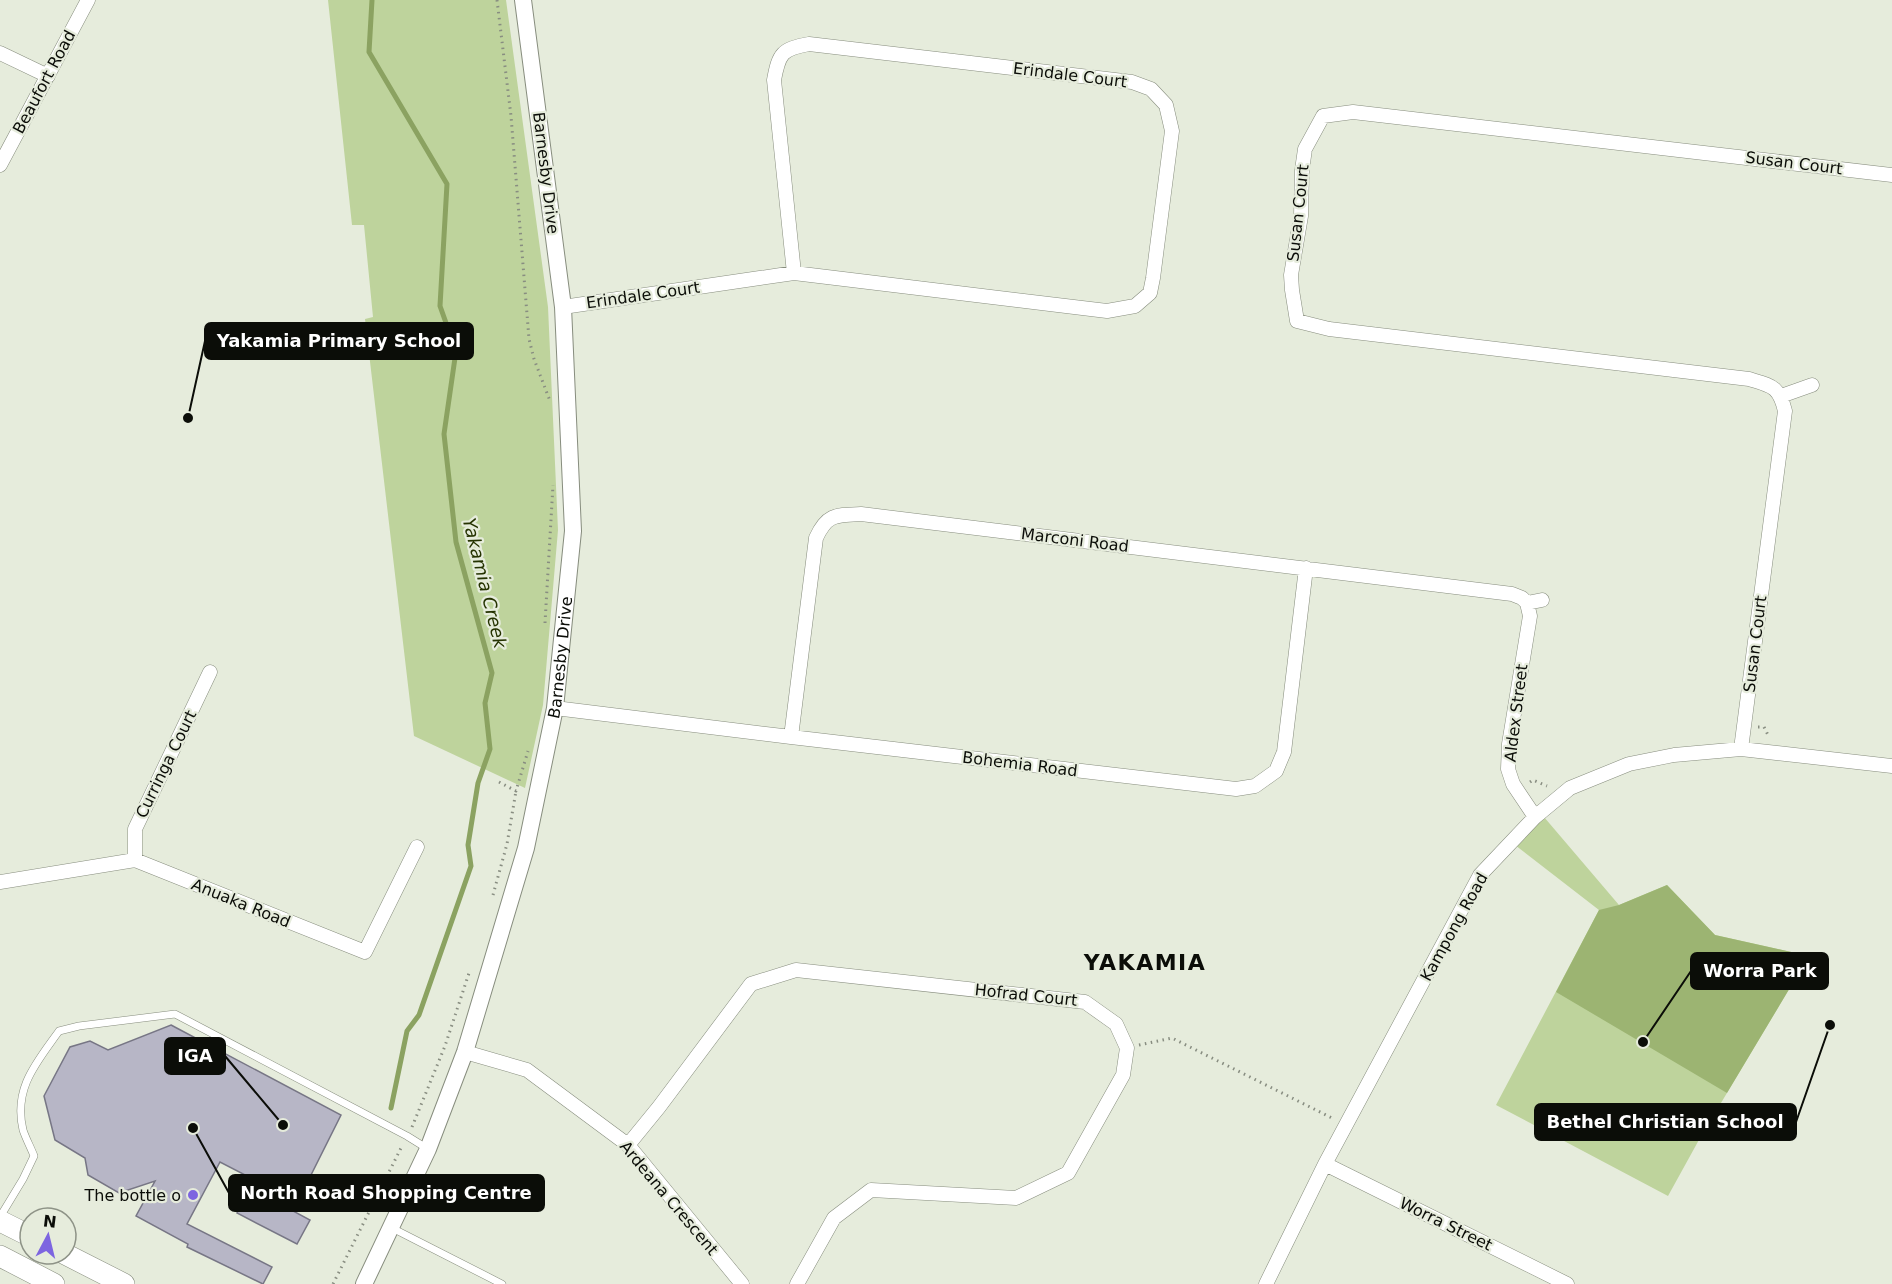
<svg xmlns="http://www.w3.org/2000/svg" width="1892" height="1284" viewBox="0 0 1892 1284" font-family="'DejaVu Sans',sans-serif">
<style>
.green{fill:#bed39c}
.forest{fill:#9cb472}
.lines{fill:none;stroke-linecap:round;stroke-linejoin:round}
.stream{stroke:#8ba261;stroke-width:5}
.building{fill:#b7b6c6;stroke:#777685;stroke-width:1.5}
.service-casing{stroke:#878d7e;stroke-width:8}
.minor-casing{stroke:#878d7e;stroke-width:15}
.tertiary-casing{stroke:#878d7e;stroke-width:18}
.primary-casing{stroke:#878d7e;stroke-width:22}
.path{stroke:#888d81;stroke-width:3;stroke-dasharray:1.5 4.5;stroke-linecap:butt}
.service{stroke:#fff;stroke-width:7}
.minor{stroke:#fff;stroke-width:14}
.tertiary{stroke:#fff;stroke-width:16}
.primary{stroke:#fff;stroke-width:21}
.poi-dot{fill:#7d65e0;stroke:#e6ecdc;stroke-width:2}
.labels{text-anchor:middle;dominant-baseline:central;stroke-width:4.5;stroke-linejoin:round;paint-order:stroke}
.street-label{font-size:16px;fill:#0b0d08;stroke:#e6ecdc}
.poi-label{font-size:16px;fill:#0b0d08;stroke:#e6ecdc;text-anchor:end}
.water-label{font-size:18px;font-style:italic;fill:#253301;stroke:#e6ecdc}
.district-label{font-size:22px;font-weight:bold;letter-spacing:1.5px;fill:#0b0d08;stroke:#e6ecdc}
.leader{fill:none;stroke:#0b0d08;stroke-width:2}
.callout-dot{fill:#0b0d08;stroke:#e6ecdc;stroke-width:2}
.callout{fill:#0b0d08;stroke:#0b0d08;stroke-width:2}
.callout-label{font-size:18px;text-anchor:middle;font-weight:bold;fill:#fff}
</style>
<rect width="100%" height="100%" fill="#e6ecdc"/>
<!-- green -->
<path class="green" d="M328,0H506L548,307L558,530L543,705L525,788L414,736L365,319L373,317L364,225H352Z
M1544,817L1619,905L1667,885L1715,935L1809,956L1700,1138L1668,1196L1496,1105L1599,910L1515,845Z"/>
<!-- forest -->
<path class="forest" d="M1667,885L1715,935L1809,956L1727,1093L1556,992L1599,910L1619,905Z"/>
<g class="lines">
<!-- stream -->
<path class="stream" d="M372,0L369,52L447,184L440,306L456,351L444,434L456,542L492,673L485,703L490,749L478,783L468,845L471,866L419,1015L407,1031L391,1108"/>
</g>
<!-- building -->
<path class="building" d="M171,1025L341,1115L293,1211L310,1220L297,1244L237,1213L255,1180L220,1162L187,1224L272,1267L263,1284L187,1247L188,1244L136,1216L155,1181L119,1193L88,1175L85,1158L55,1140L44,1096L70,1047L90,1041L108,1050Z"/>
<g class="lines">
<defs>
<path id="service" d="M0,1217L23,1179L34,1156C31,1148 26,1139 23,1130C13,1088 37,1062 59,1031L79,1026L175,1014L407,1136L428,1149
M392,1228L502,1284"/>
<path id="minor" d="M0,53L48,76
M0,165L88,0
M563,307L794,273L1107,311L1135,306L1150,293L1153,278L1172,131L1166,105L1151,89L1132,82L809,44C782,49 779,53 774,80L794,273
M1781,396L1812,385
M1527,603L1530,616L1509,744L1508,769L1513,784L1535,817
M555,708L791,737L1236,789L1255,786L1276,771L1284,752L1306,568
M791,737L816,538C827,514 836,515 861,514L1512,594L1522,598L1527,603L1542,600
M1741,749L1785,411C1779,386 1772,386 1749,379L1329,329L1297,321L1292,290L1291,275L1301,216L1302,170L1305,149L1323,116L1353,112L1892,175
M135,860V829L210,672
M0,882L135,860L365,952L417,847
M465,1052L527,1070L628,1145L742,1284
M628,1145L659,1107L751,984L796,970L1085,1002L1116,1024L1127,1048L1123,1075L1068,1173L1016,1198L871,1190L834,1218L797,1284
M1325,1164L1567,1284
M1266,1284L1325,1164L1480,875L1535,817L1570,788L1629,764L1674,755L1741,749L1892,766"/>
<g id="tertiary">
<path id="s1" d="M364,1284L428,1149L465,1052L526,848L555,708L573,531L563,307L523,0"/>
</g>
<path id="primary" d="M0,1221L30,1236
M65,1254L124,1284
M0,1256L54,1284"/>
</defs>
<!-- service casing -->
<use href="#service" class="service-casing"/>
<!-- minor casing -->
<use href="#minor" class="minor-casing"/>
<!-- tertiary casing -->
<use href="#tertiary" class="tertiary-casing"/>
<!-- primary casing -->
<use href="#primary" class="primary-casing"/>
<!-- path -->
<path class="path" d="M497,0L511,116L529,339L534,359L550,401
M545,623L553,485
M1758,727H1764L1769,737
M499,782L516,791L528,751
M1530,782L1533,780L1547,786
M493,895L507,844L516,791
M1139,1045L1172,1038L1332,1118
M412,1127L445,1046L470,970
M333,1284L402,1146"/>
<!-- service -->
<use href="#service" class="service"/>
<!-- minor -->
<use href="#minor" class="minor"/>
<!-- tertiary -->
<use href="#tertiary" class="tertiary"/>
<!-- primary -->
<use href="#primary" class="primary"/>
</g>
<!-- markers -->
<circle class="poi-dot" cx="193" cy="1195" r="6"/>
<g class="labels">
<!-- street labels -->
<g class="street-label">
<text transform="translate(1070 75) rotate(7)">Erindale Court</text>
<text transform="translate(44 82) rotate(-62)">Beaufort Road</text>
<text transform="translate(1794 163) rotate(7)">Susan Court</text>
<text transform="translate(546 173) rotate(83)">Barnesby Drive</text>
<text transform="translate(1298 213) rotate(-84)">Susan Court</text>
<text transform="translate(643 295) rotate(-8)">Erindale Court</text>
<text transform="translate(1075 540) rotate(7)">Marconi Road</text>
<text transform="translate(1755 644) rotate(-83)">Susan Court</text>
<text stroke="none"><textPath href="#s1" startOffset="660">Barnesby Drive</textPath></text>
<text transform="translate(1516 713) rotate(-83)">Aldex Street</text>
<text transform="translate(166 764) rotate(-64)">Curringa Court</text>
<text transform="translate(1020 764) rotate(7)">Bohemia Road</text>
<text transform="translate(241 903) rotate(22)">Anuaka Road</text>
<text transform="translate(1454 927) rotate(-61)">Kampong Road</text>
<text transform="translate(1026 995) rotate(6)">Hofrad Court</text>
<text transform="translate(669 1198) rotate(50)">Ardeana Crescent</text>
<text transform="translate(1446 1224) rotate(26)">Worra Street</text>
</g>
<!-- poi labels -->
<g class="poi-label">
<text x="181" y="1195">The bottle o</text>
</g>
<!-- water labels -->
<g class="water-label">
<text transform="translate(485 583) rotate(76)">Yakamia Creek</text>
</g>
<!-- district labels -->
<g class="district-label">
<text x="1145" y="962">YAKAMIA</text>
</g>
</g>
<!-- callouts -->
<path class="leader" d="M188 418L205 341M1643 1042L1691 971M283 1125L225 1056M1830 1025L1796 1122M193 1128L229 1193"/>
<g class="callout-dot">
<circle cx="188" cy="418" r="6"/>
<circle cx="1643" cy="1042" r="6"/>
<circle cx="283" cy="1125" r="6"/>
<circle cx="1830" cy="1025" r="6"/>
<circle cx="193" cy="1128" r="6"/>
</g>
<g class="callout">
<rect x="205" y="323" width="268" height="36" rx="6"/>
<rect x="1691" y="953" width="137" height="36" rx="6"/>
<rect x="165" y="1038" width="60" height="36" rx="6"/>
<rect x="1535" y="1104" width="261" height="36" rx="6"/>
<rect x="229" y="1175" width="315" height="36" rx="6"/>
</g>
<g class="callout-label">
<text x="339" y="347">Yakamia Primary School</text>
<text x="1760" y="977">Worra Park</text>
<text x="195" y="1062">IGA</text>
<text x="1665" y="1128">Bethel Christian School</text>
<text x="386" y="1199">North Road Shopping Centre</text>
</g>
<!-- north arrow -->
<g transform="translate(48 1236) rotate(7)"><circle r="28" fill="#e6ecdc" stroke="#8e9387" stroke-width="1.5"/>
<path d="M0-4.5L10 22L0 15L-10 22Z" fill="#7d65e0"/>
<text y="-9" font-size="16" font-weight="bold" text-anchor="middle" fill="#0b0d08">N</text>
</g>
</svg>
